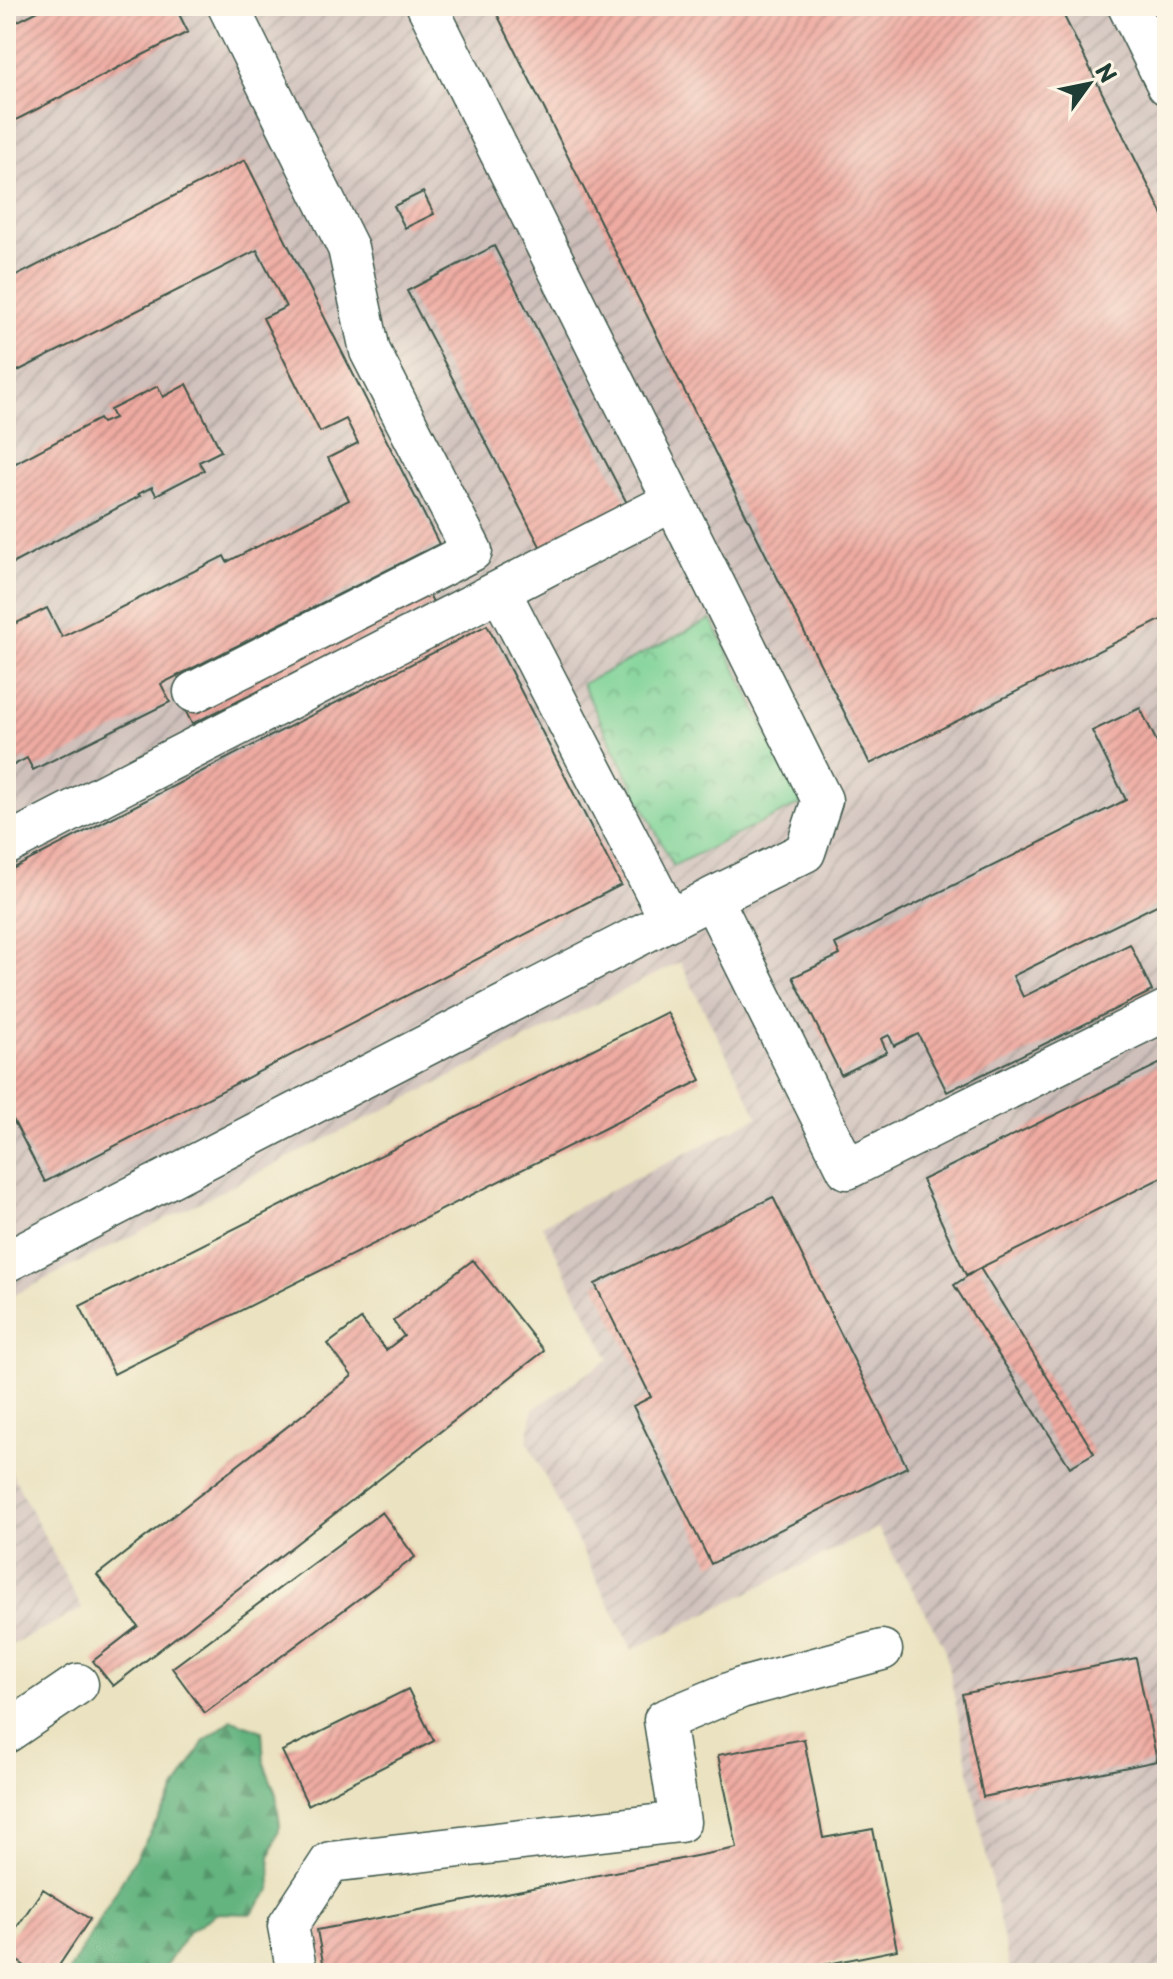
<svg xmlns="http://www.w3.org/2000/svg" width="1173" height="1979" viewBox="0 0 1173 1979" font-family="'Playpen Sans',sans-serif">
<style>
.industrial{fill:url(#industrial-furrows)}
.forest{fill:url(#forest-firs);stroke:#42785a;stroke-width:2}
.park{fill:url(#park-crowns);stroke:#4d8865;stroke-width:2}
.building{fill:url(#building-hatch)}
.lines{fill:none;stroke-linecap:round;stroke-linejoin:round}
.minor-casing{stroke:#3d5649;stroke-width:43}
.minor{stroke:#fff;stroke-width:40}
</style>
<defs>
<pattern id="industrial-furrows" width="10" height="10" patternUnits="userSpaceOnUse" patternTransform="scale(2)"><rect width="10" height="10" fill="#cfc0bb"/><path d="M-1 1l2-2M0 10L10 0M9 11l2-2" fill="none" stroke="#a79d99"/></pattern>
<pattern id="forest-firs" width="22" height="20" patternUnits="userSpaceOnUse" patternTransform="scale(2)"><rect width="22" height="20" fill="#64b47f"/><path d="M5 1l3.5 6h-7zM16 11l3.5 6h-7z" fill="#529469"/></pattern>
<pattern id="park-crowns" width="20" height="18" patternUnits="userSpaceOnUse" patternTransform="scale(2)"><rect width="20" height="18" fill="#7bd296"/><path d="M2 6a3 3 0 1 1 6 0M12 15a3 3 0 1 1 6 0" fill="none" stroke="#64ac7b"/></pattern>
<pattern id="building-hatch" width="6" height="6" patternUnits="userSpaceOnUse" patternTransform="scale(2)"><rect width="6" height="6" fill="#efaba2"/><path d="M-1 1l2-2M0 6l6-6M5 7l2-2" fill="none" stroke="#c18c85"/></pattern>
</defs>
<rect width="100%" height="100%" fill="#fcf5e5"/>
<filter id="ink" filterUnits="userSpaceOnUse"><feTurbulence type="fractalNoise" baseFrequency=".0125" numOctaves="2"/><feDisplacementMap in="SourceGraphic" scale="16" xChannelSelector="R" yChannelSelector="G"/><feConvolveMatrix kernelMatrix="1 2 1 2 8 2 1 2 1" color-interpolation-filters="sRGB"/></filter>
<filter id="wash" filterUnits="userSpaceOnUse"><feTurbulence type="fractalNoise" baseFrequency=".006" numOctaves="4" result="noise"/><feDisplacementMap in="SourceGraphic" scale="32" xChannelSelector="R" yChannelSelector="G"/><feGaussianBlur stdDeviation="1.8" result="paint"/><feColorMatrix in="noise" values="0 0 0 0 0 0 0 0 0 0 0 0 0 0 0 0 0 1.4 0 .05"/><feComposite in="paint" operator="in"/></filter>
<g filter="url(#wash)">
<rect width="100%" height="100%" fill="#eae2c0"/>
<!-- industrial -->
<path class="industrial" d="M6,6H1167V1973H1010L944,1646L878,1528L632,1650L527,1441L533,1409L609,1359L542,1225L758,1117L680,962L6,1299Z
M6,1462L82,1609L6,1648Z"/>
<!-- forest -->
<path class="forest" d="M232,1720L262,1731L264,1763L276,1794L280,1826L270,1857L271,1890L251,1914L218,1913L189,1931L161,1973H68L204,1741Z"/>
<!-- park -->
<path class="park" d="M711,619L802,803L673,866L582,684Z"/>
<g id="blocks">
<!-- building -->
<path class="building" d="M48,6H175L188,32L6,125V27Z
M493,6H1059L1167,223V617L870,764Z
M245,160L439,544L161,684L170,702L33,770L27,758L6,769V628L47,608L62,637L224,556L227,562L349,500L328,458L358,443L346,419L320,432L263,318L286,307L257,250L6,377V281Z
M423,192L434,214L405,228L394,206Z
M494,246L629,507L543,552L407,291Z
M187,384L221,451L199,462L204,470L156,495L152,487L138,494L140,496L6,567V468L99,419L102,423L114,418L110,410L158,386L163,397Z
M426,588L434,604L192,724L184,708Z
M487,625L621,885L45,1182L6,1106V872Z
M1140,708L1167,762V900L1013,976L1023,997L1130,944L1152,991L947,1092L918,1034L894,1046L889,1035L881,1039L887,1052L841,1075L793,977L840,955L835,944L1126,800L1092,731Z
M667,1012L701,1080L114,1374L80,1306Z
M1167,1060V1175L966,1275L922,1180Z
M773,1197L907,1467L711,1564L633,1406L651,1397L595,1284Z
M473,1260L544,1351L113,1686L93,1661L138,1626L97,1575L352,1376L328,1344L361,1319L386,1350L404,1336L393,1321Z
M980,1268L1094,1453L1070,1467L954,1285Z
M382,1512L415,1557L205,1713L172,1668Z
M1136,1658L1157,1761L983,1797L962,1694Z
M408,1689L434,1741L308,1805L282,1751Z
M804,1739L823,1838L873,1829L897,1950L798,1970V1973H325L317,1930L737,1848L718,1755Z
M43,1889L90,1919L54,1973H35L6,1953V1943Z"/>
</g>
</g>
<g filter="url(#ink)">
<use href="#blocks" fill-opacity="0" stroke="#3d5649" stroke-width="2"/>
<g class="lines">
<defs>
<path id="minor" d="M427,6L822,800L805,852L712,898L847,1169L1167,1010
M1128,6L1167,85
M500,591L670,920
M194,692L472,551L370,351L348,248L228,6
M6,845L673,501
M6,1262L712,898
M6,1733L78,1684
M297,1973L288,1926L330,1862L680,1822L664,1720L741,1688L882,1650"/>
</defs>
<!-- minor casing -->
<use href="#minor" class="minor-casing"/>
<!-- minor -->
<use href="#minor" class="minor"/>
</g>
</g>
<!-- margin -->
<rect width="1173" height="1979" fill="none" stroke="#fcf5e5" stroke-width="32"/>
<!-- north arrow -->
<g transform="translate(1089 84) rotate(57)" stroke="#fcf5e5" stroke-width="6" paint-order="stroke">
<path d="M0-6L14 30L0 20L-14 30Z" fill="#1f3d34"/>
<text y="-12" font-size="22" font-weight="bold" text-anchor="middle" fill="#1f3d34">N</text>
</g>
</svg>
